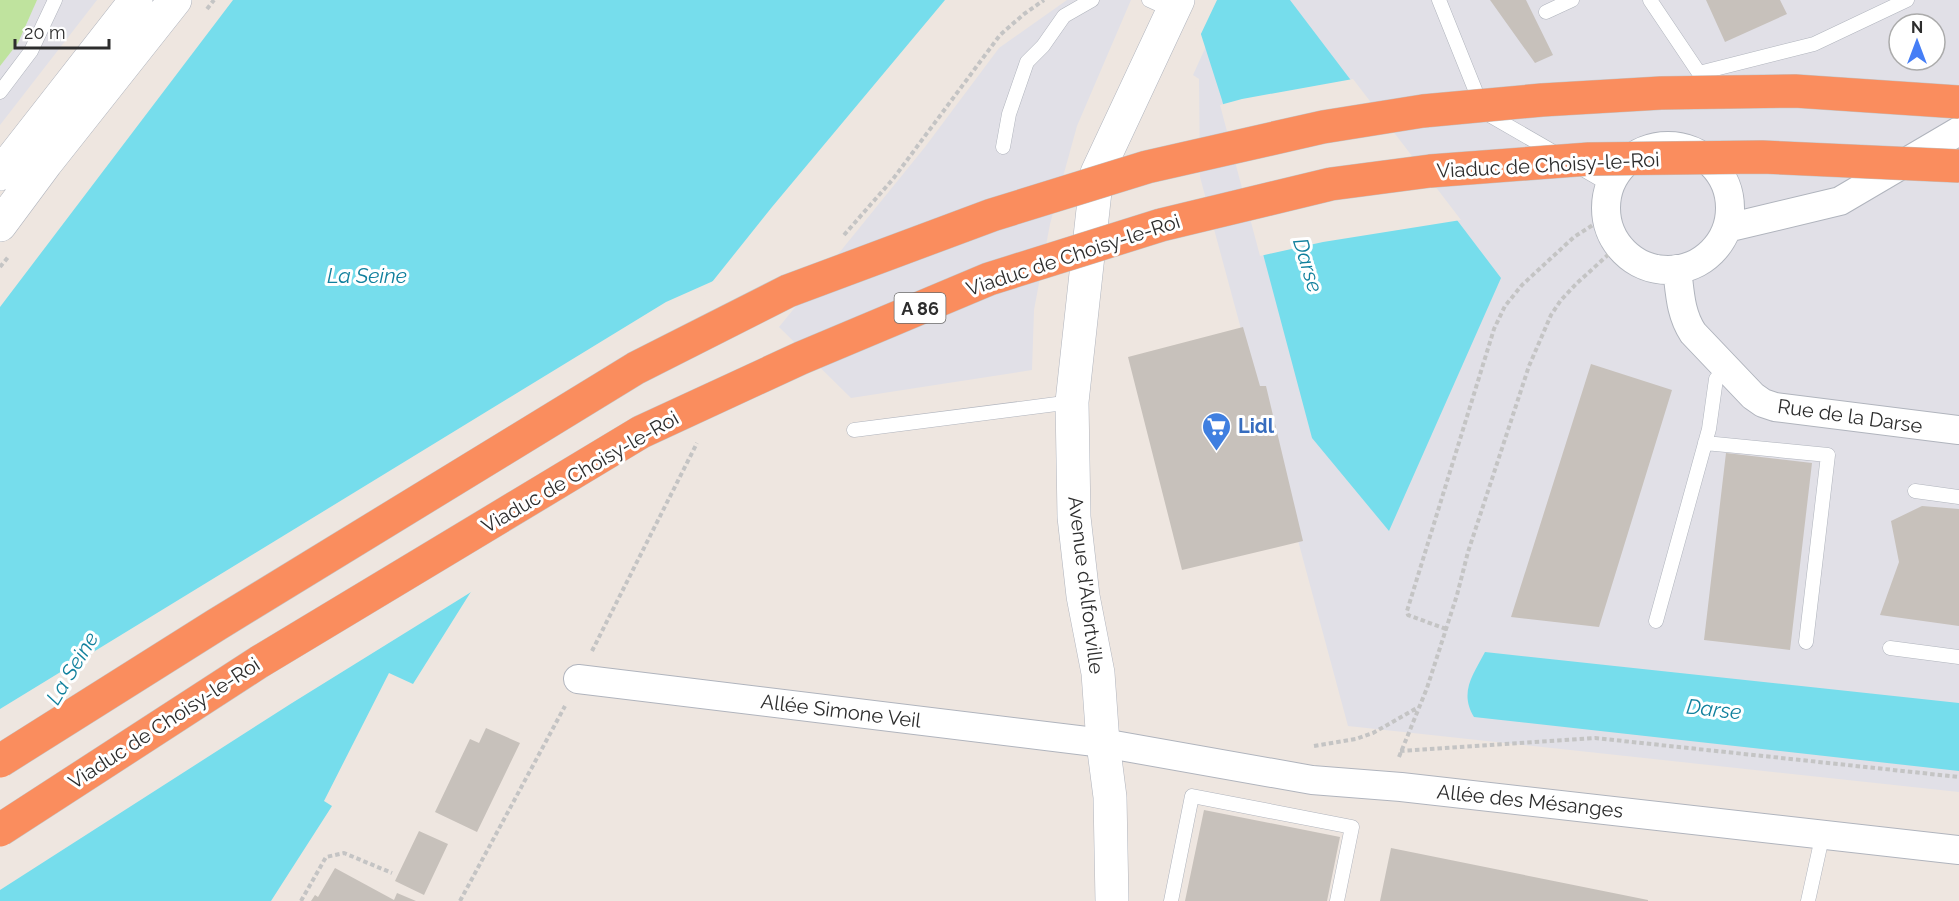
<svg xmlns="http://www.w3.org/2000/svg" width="1959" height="901" viewBox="0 0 1959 901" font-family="Raleway,sans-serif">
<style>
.industrial{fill:#e1e0e7;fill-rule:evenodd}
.green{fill:#bfe39e}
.water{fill:#76ddec}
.pier{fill:#eee6e0}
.building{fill:#c7c1bb}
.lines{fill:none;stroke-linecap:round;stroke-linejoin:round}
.lane-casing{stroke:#b0b4bd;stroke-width:15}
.street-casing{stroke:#b0b4bd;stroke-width:30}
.secondary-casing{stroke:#b0b4bd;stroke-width:34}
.path{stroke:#c4c4c4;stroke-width:4;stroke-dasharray:4.5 3;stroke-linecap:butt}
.lane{stroke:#fff;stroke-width:14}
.street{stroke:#fff;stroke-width:28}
.secondary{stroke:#fff;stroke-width:33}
.highway-bridge-casing{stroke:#c4c4c4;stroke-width:34;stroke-linecap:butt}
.highway-bridge{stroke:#fa8d5e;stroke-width:33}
.labels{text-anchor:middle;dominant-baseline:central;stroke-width:6;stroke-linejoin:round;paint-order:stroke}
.shield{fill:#fff;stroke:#6c6c6c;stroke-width:1.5}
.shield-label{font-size:18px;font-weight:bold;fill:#2d2d2d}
.street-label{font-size:20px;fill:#2d2d2d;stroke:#fff}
.shop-label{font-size:20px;font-weight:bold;fill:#366cbe;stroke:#fff;text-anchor:start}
.water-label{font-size:21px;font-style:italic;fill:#11809d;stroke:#fff}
</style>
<rect width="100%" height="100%" fill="#eee6e0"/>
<!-- industrial -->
<path class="industrial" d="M0,0H97L0,125Z
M1067,0H1131L1077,126L1050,224L1034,310L1032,370L851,398L779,327L925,147L999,48Z
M1227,0H1959V792L1348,726L1200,177L1199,79L1193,75ZM1899,24H1935V60H1899Z"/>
<!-- green -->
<path class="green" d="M0,0H37L18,43L0,66Z"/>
<!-- water -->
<path class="water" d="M233,0H945L772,207L494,555L413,684L389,673L324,801L332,806L271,901H0V307Z
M1190,0H1290L1501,278L1389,531L1312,438L1222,100Z
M1485,652L1959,703V771L1474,717C1459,692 1473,675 1485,652Z"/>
<!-- pier -->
<path class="pier" d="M1187,0H1217L1199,38Z
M1353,79L1461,220L1323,242L1260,256L1220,105L1242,99Z
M720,278L497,556L476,589L292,703L0,890V709L666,302Z"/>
<!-- building -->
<path class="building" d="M1490,0H1526L1553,55L1535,63Z
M1706,0H1780L1787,14L1725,42Z
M1243,327L1260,386H1266L1303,541L1182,570L1128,357Z
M1591,364L1672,390L1599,627L1511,617Z
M1726,453L1812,463L1790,650L1704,640Z
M1922,506L1959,509V626L1880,615L1899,562L1891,521Z
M486,728L520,743L477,832L435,812L470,739L479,743Z
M1204,810L1340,837L1327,901H1185Z
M419,831L448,844L424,895L395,881Z
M1391,848L1648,900V901H1380Z
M335,868L394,900L397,893L416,901H311L315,895L318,897Z"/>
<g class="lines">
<defs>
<path id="lane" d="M1149,0L1173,11
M1439,0L1484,112L1557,154
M1650,0L1699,73L1814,44L1907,0
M1546,12L1572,0
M0,92L31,51L55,0
M1003,147L1009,114L1027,62L1043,46L1064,16L1092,0
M1579,167L1610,185
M854,430L1072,402
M1705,443L1828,455L1806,642
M1915,491L1959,497
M1656,621L1709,429L1716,379L1726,368
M1890,648L1959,657
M1171,901L1192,796L1352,827L1337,901
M1808,901L1823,833"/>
<path id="street" d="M1606 208a62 62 0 1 1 124 0a62 62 0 1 1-124 0Z
M1727,228L1840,201L1959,131
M1677,269C1680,292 1680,313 1693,333L1753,396L1763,403L1775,407L1959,430
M578,679L1103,743L1312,780L1401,787L1959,850"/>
<path id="secondary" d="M0,174L136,0
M0,225L46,163L175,0
M1112,901L1110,797L1103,743L1098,673L1083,596L1074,517L1072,402L1097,173L1178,0"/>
</defs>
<!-- lane casing -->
<use href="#lane" class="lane-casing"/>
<!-- street casing -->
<use href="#street" class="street-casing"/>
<!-- secondary casing -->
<use href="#secondary" class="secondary-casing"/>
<!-- path -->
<path class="path" d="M207,9L214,0
M844,235L893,179L1000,35L1024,14L1044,0
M0,267L9,256
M1446,629L1408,615L1407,611L1494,329L1505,306L1522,285L1574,237L1607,216
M592,651L697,443
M1314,746L1356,739L1373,733L1417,708
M1400,751L1595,738L1959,777
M1399,757L1427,688L1457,595L1468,552L1529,366L1551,315L1561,300L1577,283L1619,245
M301,901L326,857L344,853L392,873
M460,901L565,706"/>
<!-- lane -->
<use href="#lane" class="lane"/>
<!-- street -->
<use href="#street" class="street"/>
<!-- secondary -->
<use href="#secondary" class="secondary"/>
<defs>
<path id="highway-bridge" d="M0,761L216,625L636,368L788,291L992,215L1147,167L1323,127L1423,111L1542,100L1661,93L1795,91L1959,102
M0,830L259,662L641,432L801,358L989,279L1161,225L1331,184L1430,171L1589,159L1762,157L1959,166"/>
</defs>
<!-- highway-bridge casing -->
<use href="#highway-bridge" class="highway-bridge-casing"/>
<!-- highway-bridge -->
<use href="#highway-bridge" class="highway-bridge"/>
</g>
<!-- icons -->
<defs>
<symbol id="supermarket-pin" viewBox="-11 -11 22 30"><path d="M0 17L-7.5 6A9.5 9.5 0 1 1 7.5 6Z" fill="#3f7fe0" stroke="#fff"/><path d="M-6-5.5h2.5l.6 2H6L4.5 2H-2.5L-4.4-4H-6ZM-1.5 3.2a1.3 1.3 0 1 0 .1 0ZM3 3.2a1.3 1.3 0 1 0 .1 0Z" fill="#fff"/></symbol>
</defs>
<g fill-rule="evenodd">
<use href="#supermarket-pin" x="1200" y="410" width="33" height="45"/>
</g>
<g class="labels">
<!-- shield labels -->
<rect class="shield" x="894.5" y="293" width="51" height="30" rx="4.5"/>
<g class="shield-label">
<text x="920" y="308">A 86</text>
</g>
<!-- street labels -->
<g class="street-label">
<text transform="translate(1548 165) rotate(-3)">Viaduc de Choisy-le-Roi</text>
<text transform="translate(1073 255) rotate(-18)">Viaduc de Choisy-le-Roi</text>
<text transform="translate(1850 416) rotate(8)">Rue de la Darse</text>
<text transform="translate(580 472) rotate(-30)">Viaduc de Choisy-le-Roi</text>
<text transform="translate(1086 585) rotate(83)">Avenue d'Alfortville</text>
<text transform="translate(841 711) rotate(7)">Allée Simone Veil</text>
<text transform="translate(164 723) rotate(-33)">Viaduc de Choisy-le-Roi</text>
<text transform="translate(1530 801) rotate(6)">Allée des Mésanges</text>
</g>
<!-- shop labels -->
<g class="shop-label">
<text x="1238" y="426">Lidl</text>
</g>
<!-- water labels -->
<g class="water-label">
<text transform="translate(1308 265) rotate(73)">Darse</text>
<text x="367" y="275">La Seine</text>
<text transform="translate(72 668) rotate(-59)">La Seine</text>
<text transform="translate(1714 709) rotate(6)">Darse</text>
</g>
</g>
<!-- north arrow -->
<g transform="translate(1917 42)"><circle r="28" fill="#ffffff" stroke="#ababab" stroke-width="1.5"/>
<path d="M0-4.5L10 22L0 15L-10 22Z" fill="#457ef6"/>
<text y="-9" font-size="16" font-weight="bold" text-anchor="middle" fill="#2d2d2d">N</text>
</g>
<!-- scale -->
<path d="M15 39v9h94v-9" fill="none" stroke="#2d2d2d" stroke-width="3"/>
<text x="24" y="39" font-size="18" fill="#2d2d2d" stroke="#ffffff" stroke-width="4.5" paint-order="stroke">20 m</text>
</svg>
